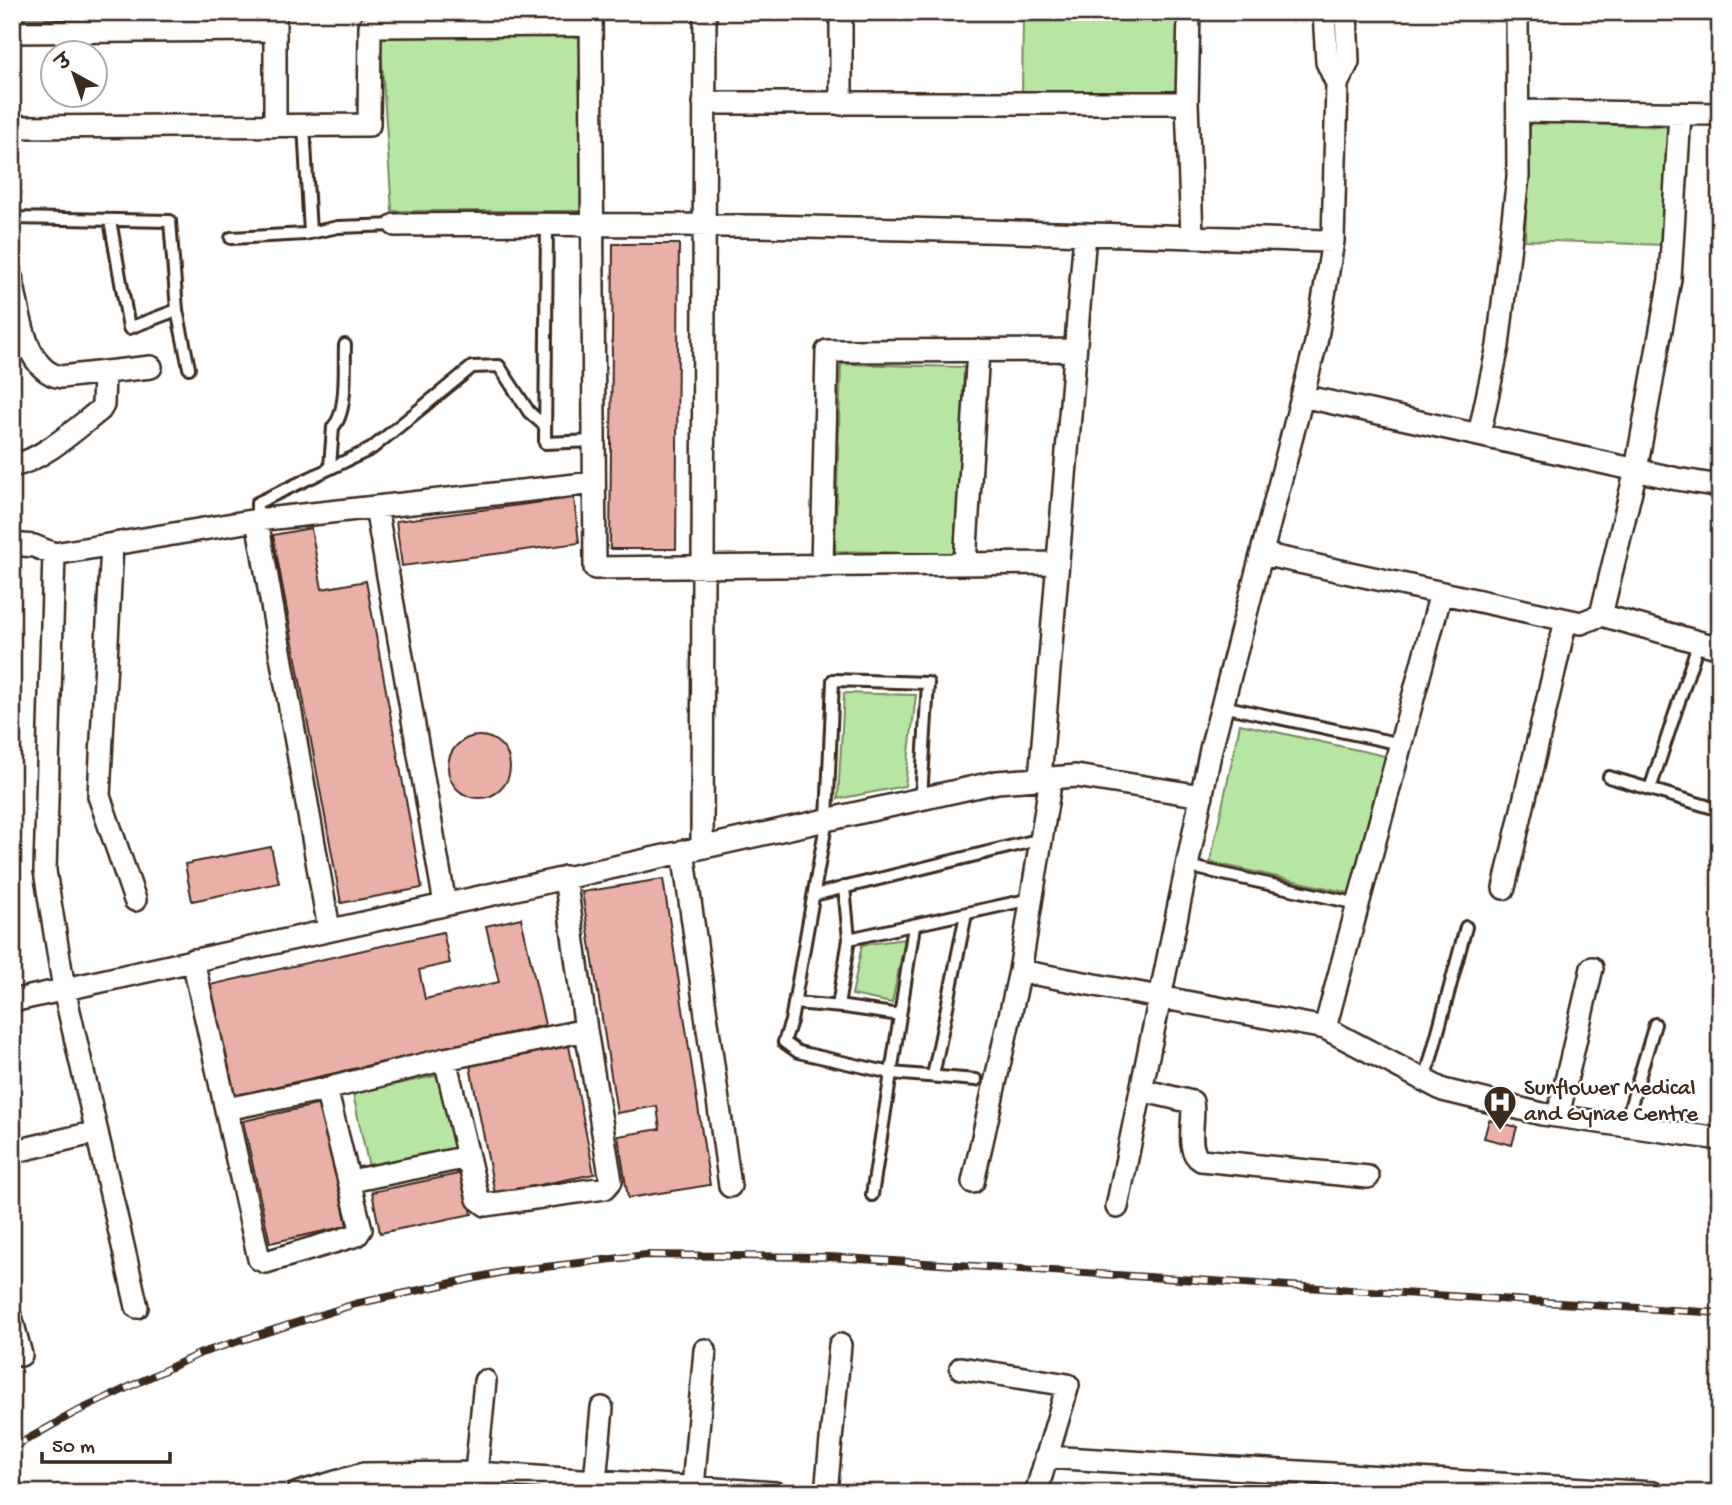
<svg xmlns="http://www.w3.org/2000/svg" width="1732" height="1505" viewBox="0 0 1732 1505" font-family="'Gochi Hand','Playpen Sans Deva',sans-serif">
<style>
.green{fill:#b7e5a3;stroke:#798860;stroke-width:2}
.building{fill:#eab0a7;stroke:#3b2a1e;stroke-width:2}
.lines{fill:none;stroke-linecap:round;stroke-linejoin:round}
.lane-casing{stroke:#3b2a1e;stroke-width:16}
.street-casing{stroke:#3b2a1e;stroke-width:26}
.lane{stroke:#fff;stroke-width:10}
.street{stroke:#fff;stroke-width:21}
.rail-casing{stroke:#3b2a1e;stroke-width:8}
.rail{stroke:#fff;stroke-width:5;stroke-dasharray:16;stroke-linecap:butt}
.labels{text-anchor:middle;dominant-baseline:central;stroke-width:5;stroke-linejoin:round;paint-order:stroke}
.poi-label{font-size:23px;fill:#3b2a1e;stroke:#fff;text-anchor:start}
</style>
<rect width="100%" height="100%" fill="#fff"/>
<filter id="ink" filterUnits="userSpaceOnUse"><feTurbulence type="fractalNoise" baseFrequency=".0143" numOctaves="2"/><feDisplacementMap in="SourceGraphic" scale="14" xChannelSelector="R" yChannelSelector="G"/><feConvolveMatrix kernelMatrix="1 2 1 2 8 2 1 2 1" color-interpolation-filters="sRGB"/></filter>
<g filter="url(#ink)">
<!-- green -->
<path class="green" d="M12,12H151L152,19L12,18Z
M1023,12H1185V95L1022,96Z
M380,35L580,36L581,211H392Z
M1530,122L1670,127L1664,245L1525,240Z
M841,364L964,367L958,554L835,551Z
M844,693L916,695L905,786L838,799Z
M1240,724L1385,756L1354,894L1210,862Z
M905,939L892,1003L852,995L862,945Z
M444,1074L461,1152L370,1172L353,1094Z"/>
<!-- building -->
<path class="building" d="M613,244H679L676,549H610Z
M574,498L579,543L402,566L396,521Z
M311,528L322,589L366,581L422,888L341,903L273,535Z
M448 767a31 31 0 1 1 62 0a31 31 0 1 1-62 0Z
M271,847L279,883L192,901L185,864Z
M663,879L710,1185L628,1198L618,1136L660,1129L657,1106L617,1113L582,892Z
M521,918L545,1025L234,1096L210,985L443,932L450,963L419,970L425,999L499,982L486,926Z
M569,1046L594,1174L495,1194L470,1066Z
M321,1104L347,1226L270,1243L243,1121Z
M1489,1120L1517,1127L1512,1145L1484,1138Z
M463,1173L472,1214L380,1233L372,1192Z"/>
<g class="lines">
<defs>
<path id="lane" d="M304,125L310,233
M12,218L170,221L177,310L189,368
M110,220L129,328L177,310
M547,224L545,443L594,441
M231,238L305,234L338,227L395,225
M330,467L333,427C348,413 344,365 345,345
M257,520V503L371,449L472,367L499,366L529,412L545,426
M1222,706L1401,744
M1609,777L1720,810
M1650,789L1699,641
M921,798L928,683L833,680L827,819L791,1021L784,1042L798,1052L891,1073L976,1080
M1187,866L1358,904
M844,887L849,939L838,1006L900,1015
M814,895L1041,839
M849,939L1031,899
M794,1003L843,1007
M933,1076L966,914
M1425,1080L1466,927
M1625,1125L1655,1024
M872,1195L914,926"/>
<path id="street" d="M275,12V125
M591,12L595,568L1058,563
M841,12V104
M1189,12L1187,103L1192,236
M1324,12L1327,62L1337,84
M12,32L275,30
M704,103H1187
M1518,111L1720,114
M12,127L369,125L370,26L591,25
M395,225C708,221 1020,232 1333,241
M12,280C19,310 24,371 61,377L151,367
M1302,396L1677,479L1720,486
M1479,435L1498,346L1518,177L1517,12
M12,466C42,460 76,429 100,410L103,405L104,373
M376,507L445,904
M257,520L329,929
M12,544L34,546L54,554L257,520L594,483
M112,545L99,796L135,900
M54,554L45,871L64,989L137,1307
M1262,554L1581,623L1601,615L1720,648
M965,564L978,350
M822,566L827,351L1075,350
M1601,615L1636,470L1670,279L1680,114
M1040,779L1085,234
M702,847L705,12
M683,851L730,1186
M1504,888L1566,620
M193,960L259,1259L266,1262L357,1235L361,1229L326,1089
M1020,971L1325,1028L1443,1090L1542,1114L1720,1139
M12,1001L997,782L1076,776L1202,796
M1325,1028L1441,593
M445,1059L478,1199L486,1205L605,1188L611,1181L586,1030L565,877
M1141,1090L1192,1102C1196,1119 1184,1150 1201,1160L1368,1177
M226,1109L326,1089L445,1059L586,1030
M1558,1116L1592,968
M12,1152L97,1132
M351,1181L468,1157
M973,1182L1020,971L1051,778
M1117,1207L1211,749L1316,343L1333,241L1337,84L1348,62L1346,12
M12,1320L21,1355
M961,1368L1068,1385L1036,1493
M1046,1457L1653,1493
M595,1481L602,1408
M693,1487L705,1350
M298,1493L363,1474L476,1473L775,1493
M474,1493L485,1381
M826,1493L840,1345"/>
</defs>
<!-- lane casing -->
<use href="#lane" class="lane-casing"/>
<!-- street casing -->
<use href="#street" class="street-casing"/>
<!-- lane -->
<use href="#lane" class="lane"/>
<!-- street -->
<use href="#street" class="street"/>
<defs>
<path id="rail" d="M12,1448L74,1413L201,1353L355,1304L503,1272L646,1255L829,1257L1720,1313"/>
</defs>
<!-- rail casing -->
<use href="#rail" class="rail-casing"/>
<!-- rail -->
<use href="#rail" class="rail"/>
</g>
</g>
<!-- icons -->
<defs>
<symbol id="hospital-pin" viewBox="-11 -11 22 30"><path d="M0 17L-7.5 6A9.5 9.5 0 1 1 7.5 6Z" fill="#3b2a1e" stroke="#fff"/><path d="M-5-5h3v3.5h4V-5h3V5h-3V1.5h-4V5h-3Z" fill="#fff"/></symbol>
</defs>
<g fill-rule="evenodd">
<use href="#hospital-pin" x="1481" y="1083" width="38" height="52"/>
</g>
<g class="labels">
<!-- poi labels -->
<g class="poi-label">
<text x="1524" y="1089">Sunflower Medical<tspan x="1524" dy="26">and Gynae Centre</tspan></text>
</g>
</g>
<!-- margin -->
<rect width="1732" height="1505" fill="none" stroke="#fff" stroke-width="42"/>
<rect x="21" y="21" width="1690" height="1463" fill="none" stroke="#3b2a1e" stroke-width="2.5" filter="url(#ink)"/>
<!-- north arrow -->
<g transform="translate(74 74) rotate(320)"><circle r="33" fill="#ffffff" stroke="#b1aaa5" stroke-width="2"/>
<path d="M0-5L12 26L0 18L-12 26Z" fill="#3b2a1e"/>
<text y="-10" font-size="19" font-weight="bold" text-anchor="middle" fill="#3b2a1e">उ</text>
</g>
<!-- scale -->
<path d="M42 1452v10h128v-10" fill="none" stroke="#3b2a1e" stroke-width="3.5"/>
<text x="52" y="1452" font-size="21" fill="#3b2a1e" stroke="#ffffff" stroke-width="5" paint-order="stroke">50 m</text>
</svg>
